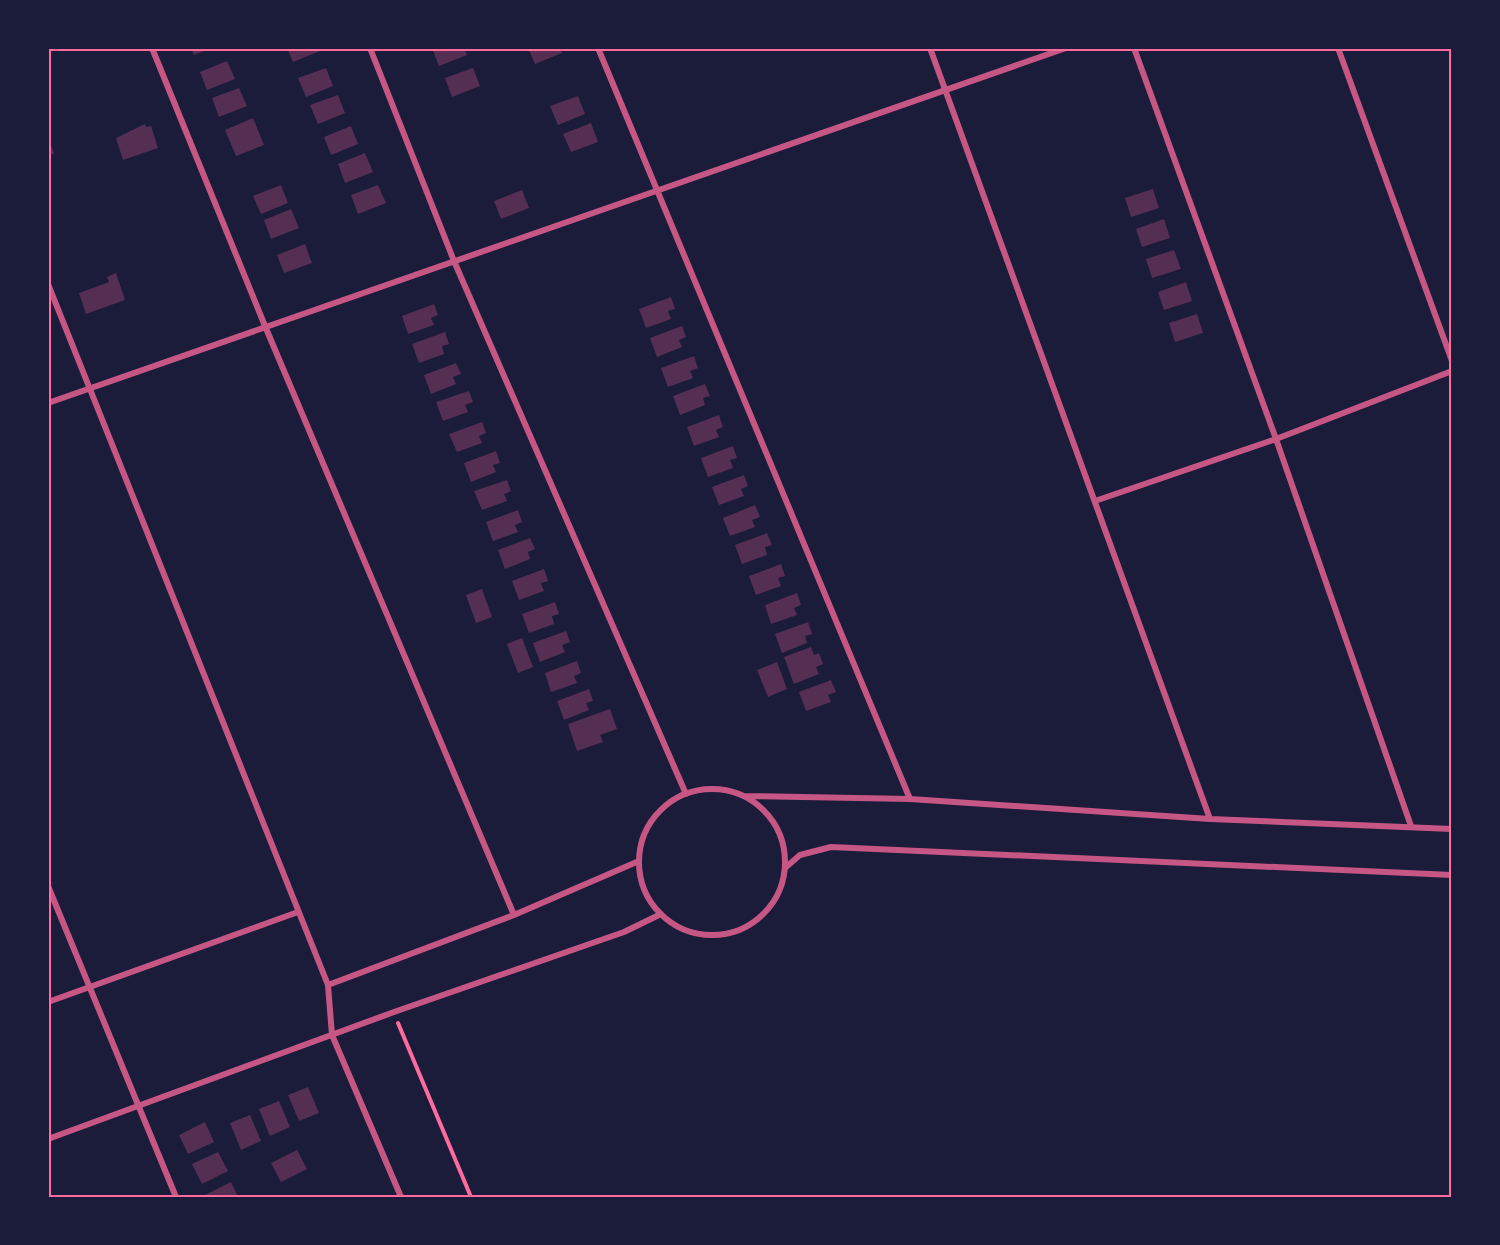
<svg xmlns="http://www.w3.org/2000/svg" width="1500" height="1245" viewBox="0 0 1500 1245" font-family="Rubik,sans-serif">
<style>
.building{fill:#542f53}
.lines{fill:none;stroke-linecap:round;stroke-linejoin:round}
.path{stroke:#ff6b9d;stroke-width:4}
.minor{stroke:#c65784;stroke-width:6}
.neatline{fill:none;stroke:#ff6b9d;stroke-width:2}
</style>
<rect width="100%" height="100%" fill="#1b1b3a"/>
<!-- building -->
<path class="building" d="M191,48H212L194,55Z
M287,48H319L320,51L293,62Z
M432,48H464L467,55L439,66Z
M528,48H560L562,53L535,64Z
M227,61L235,79L207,90L200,72Z
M326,68L333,86L306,97L298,78Z
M473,68L480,86L452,97L445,78Z
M239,88L247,106L219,117L212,98Z
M338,95L345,113L318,124L310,105Z
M578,96L585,114L558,125L550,106Z
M253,118L264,145L236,156L225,130Z
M591,123L598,142L571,152L563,134Z
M145,124L146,127L151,126L158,148L123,160L116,138Z
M351,126L358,144L331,155L324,137Z
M48,138L54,153L48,156Z
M365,153L373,172L345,183L338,164Z
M281,185L288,203L261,214L253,196Z
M378,185L386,203L358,214L351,195Z
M1153,189L1159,208L1131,217L1125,198Z
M522,190L529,208L501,219L494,201Z
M291,209L299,228L271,239L264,220Z
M1164,219L1170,238L1142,247L1136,229Z
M305,244L312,263L284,273L277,255Z
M1174,250L1181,269L1152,278L1146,259Z
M116,273L125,300L86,314L79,293L109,282L107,277Z
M1186,282L1192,301L1164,310L1158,292Z
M671,297L675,309L668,311L671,319L646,328L639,309Z
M434,304L438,315L431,318L434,325L408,334L402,316Z
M1197,314L1203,333L1175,342L1169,323Z
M682,326L686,337L679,340L682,347L657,357L650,338Z
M445,332L449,344L442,346L444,354L419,363L412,344Z
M694,356L698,368L690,371L693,378L668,387L661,368Z
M456,363L461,374L453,377L456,384L431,394L424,375Z
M705,384L710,396L703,398L705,405L680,415L673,396Z
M469,391L473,402L465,405L468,412L443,421L436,402Z
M719,415L723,427L716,430L719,437L694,446L687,427Z
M482,422L486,433L479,436L482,443L457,452L449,434Z
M733,446L737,458L730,460L733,468L708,477L701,458Z
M496,451L500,463L493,465L496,472L471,482L464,463Z
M744,475L748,486L741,489L744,496L719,505L712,487Z
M507,480L511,491L504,494L507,501L482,510L474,491Z
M755,505L760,517L752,520L755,527L730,536L723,518Z
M518,510L522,522L515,525L518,532L493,541L486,522Z
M767,533L772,545L765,547L767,555L742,564L735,545Z
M530,538L535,549L528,552L530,559L505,569L498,550Z
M781,564L785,576L778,578L781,586L756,595L749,576Z
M544,569L548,581L541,583L544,591L519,600L512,581Z
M482,589L492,617L476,623L466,595Z
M797,593L801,605L794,608L797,615L771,624L765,605Z
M555,602L559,614L552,616L554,624L529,633L522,614Z
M808,622L812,634L805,636L807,643L782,653L775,634Z
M566,631L570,642L562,645L565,652L540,662L533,643Z
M522,638L533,667L518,673L507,644Z
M811,647L814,655L819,653L823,664L816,667L819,674L794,684L784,657Z
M577,661L581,673L574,676L577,683L551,692L545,673Z
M777,662L787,689L768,697L757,670Z
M831,680L836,692L828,695L831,702L806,711L799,692Z
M589,689L593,701L586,703L589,710L564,720L557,701Z
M610,709L617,729L600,735L603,742L577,751L568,724Z
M308,1087L319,1113L299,1121L288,1095Z
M279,1101L290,1127L270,1136L259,1109Z
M250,1115L261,1141L241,1150L230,1123Z
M205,1122L214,1142L188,1154L179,1135Z
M297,1150L307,1169L281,1182L271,1163Z
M218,1152L228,1171L202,1184L192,1164Z
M231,1182L238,1197H206L205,1195Z"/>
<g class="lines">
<!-- path -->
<path class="path" d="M398,1023L471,1197"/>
<!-- minor -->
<path class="minor" d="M152,48L265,326L514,915
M370,48L454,261L686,794
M598,48L910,799
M930,48L1210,819
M1134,48L1276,439L1411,826
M1338,48L1452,361
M48,284L328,985L332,1035L401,1197
M48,403L1066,48
M1095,501L1276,439L1452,371
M639 862a73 73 0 1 1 146 0a73 73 0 1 1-146 0Z
M744,796L910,799L1210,819L1452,829
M785,868L800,855L831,847L1452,875
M48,886L176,1197
M328,985L514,915L639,861
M48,1002L298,912
M48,1139L394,1012L624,932L661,914"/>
</g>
<!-- border -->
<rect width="1500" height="1245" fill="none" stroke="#1b1b3a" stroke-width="99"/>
<rect x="50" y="50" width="1400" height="1146" class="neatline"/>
</svg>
